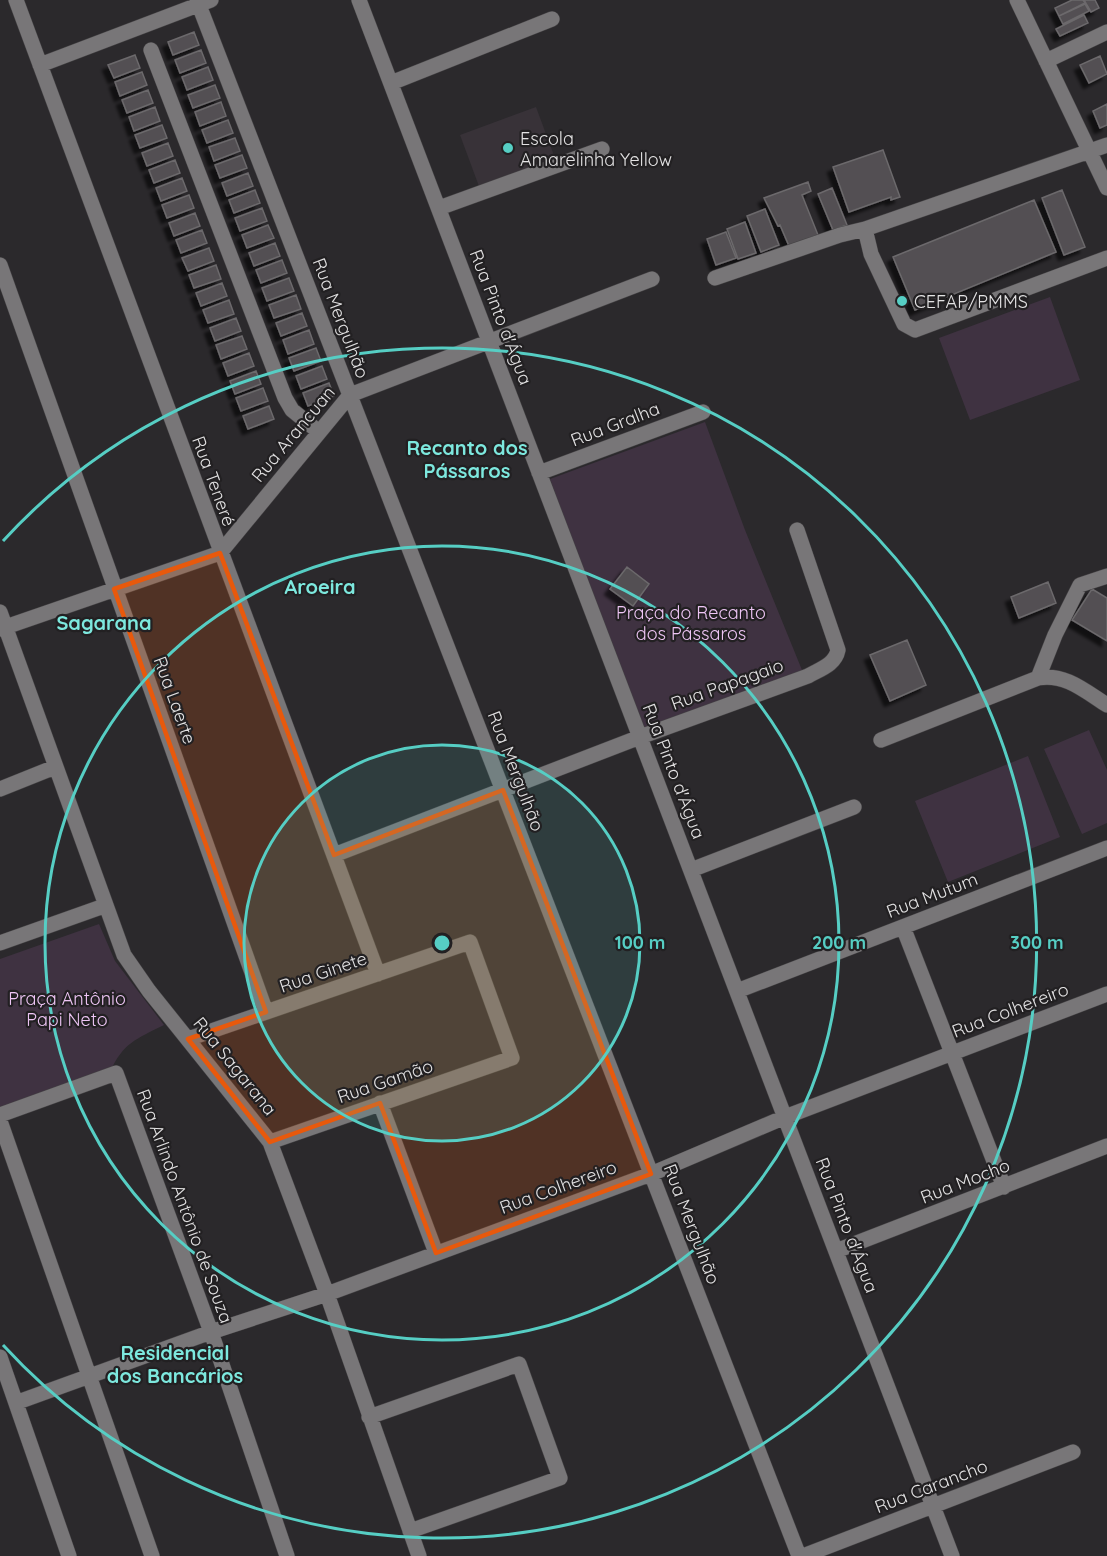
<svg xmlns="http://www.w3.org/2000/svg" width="1107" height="1556" viewBox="0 0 1107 1556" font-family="Quicksand,sans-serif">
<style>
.built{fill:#383238}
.green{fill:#3f3241}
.building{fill:#525052;stroke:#6c696c;stroke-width:1.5;filter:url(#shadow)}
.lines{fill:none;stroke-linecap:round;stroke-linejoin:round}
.minor-casing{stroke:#464446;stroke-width:16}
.minor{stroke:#787678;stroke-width:15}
.marked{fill:#e8590c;fill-opacity:0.2;stroke:#e8590c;stroke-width:4.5;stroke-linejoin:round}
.ring{fill:none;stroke:#56cec4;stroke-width:3}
.poi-dot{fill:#56cec4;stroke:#222022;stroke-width:2}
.labels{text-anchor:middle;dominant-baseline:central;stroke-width:4.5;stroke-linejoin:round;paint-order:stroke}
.poi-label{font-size:18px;fill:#e3e2e3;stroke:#222022;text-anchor:start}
.street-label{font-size:18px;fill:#e3e2e3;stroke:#222022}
.park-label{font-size:18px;fill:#eec5f5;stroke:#222022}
.neighbourhood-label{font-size:20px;font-weight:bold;fill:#7de8de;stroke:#222022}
.centre{fill:#56cec4;stroke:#222022;stroke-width:3}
.ring-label{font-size:18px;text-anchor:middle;font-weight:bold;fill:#56cec4;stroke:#222022;stroke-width:4.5;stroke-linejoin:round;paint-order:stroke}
</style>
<defs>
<filter id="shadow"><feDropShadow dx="-5.5" dy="5.5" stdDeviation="1.5" flood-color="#0009"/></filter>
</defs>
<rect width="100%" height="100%" fill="#2b292c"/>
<!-- built -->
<path class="built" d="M536,107L556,161L480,189L460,135Z"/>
<!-- green -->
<path class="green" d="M1050,297L1080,380L970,420L939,338Z
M705,422L745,530L804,675L641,733L550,479Z
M1089,730L1107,770V823L1082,834L1044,749Z
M1028,756L1060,837L948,882L915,801Z
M99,924L115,961L164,1025C136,1039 123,1043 110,1072L0,1111V959Z"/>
<!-- building -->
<path class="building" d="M1072,0H1083L1085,3L1059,16L1055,8Z
M1084,0H1095L1099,8L1091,12Z
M1085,4L1089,11L1063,24L1059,16Z
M1084,15L1088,23L1060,36L1056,29Z
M194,32L199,45L173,55L168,42Z
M201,50L206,63L180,73L175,60Z
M135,55L140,68L114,78L108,65Z
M1100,56L1107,74L1089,83L1080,65Z
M208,67L213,80L187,90L182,77Z
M142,72L147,85L120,96L115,82Z
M215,85L220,98L193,108L188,95Z
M148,90L153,103L127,113L122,100Z
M221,102L226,116L200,126L195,112Z
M1107,104V125L1100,128L1093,111Z
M155,107L160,121L134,131L129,117Z
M228,120L233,133L207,143L202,130Z
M162,125L167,138L140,148L135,135Z
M235,138L240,151L214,161L209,147Z
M168,143L173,156L147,166L142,153Z
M883,150L900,197L891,200V197L849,212L833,167Z
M242,155L247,168L220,178L215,165Z
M175,160L180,173L154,183L149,170Z
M248,173L253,186L227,196L222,183Z
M182,178L187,191L161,201L156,188Z
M808,182L811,191L802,195L818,235L789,246L780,225L778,226L764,198Z
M832,188L847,225L833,230L818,194Z
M255,190L260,203L234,213L229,200Z
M1062,190L1085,247L1064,255L1042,198Z
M189,195L194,208L167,218L162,205Z
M1034,200L1056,252L915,310L893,257Z
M262,208L267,221L240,231L235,218Z
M765,209L779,245L761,252L747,216Z
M195,213L200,226L174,236L169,223Z
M745,222L756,253L738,259L727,229Z
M268,225L274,238L247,248L242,235Z
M202,230L207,243L181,253L176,240Z
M726,232L736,258L716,265L707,239Z
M275,243L280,256L254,266L249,253Z
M209,248L214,261L188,271L182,258Z
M282,260L287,273L261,283L256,270Z
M216,265L221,279L194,288L189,275Z
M289,278L294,291L267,301L262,288Z
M222,283L227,296L201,306L196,293Z
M296,295L301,309L274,318L269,305Z
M229,300L234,314L208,323L203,310Z
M302,313L307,326L281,336L276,323Z
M236,318L241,331L215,341L210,328Z
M309,330L314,344L288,354L283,340Z
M242,336L247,349L221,359L216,345Z
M316,348L321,361L294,371L289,358Z
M249,353L254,366L228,376L223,363Z
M322,366L327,379L301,389L296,376Z
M256,371L261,384L235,394L230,381Z
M329,383L334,396L308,406L303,393Z
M263,388L268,401L241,411L236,398Z
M269,406L274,419L248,429L243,416Z
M627,567L649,584L633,606L610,589Z
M1048,582L1056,603L1019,618L1011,597Z
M1092,589L1107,598V641L1072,620Z
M907,640L926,685L890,701L870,655Z"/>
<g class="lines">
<defs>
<path id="minor" d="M16,0L378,974
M197,0L799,1556
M359,0L952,1556
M1017,0L1107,188
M151,50L285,398L292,410L319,432
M1046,61L1107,32
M40,65L211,0
M391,83L552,19
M1107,145L865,229L871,254L904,324L915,330L1107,258
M439,208L602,149
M0,265L266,1012
M715,278L840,235L865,229
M539,473L703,412
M0,612L124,955L149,991L270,1142L327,1294L419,1556
M0,629L220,553L350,395L652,279
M1038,678L1055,635L1080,585L1107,576
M881,740L1038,678C1065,673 1085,691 1107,705
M0,789L55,767
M334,855L640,737L808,676C820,669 835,665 838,650L797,530
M691,870L854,807
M903,927L1004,1187
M0,943L104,906
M737,991L1107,848
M188,1039L470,942L512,1058L270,1142
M380,1103L436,1253
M0,1115L116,1073L211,1332L287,1556
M0,1121L152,1556
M836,1251L1107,1146
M0,1357L69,1556
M18,1402L211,1332L327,1294L651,1174L785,1117L1107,994
M369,1417L519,1364L560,1478L410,1531
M803,1556L1073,1452"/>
</defs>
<!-- minor casing -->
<use href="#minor" class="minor-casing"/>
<!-- minor -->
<use href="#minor" class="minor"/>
</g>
<!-- marked area -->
<path class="marked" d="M220,553L334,855L503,790L651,1174L436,1253L380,1103L270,1142L188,1039L266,1012L114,589Z"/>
<!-- distance rings -->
<circle cx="442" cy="943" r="198" fill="#56cec4" fill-opacity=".12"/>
<g class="ring">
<circle cx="442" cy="943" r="198"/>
<circle cx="442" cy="943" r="397"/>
<path d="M3 541A595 595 0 1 1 3 1345"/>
</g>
<!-- markers -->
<g class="poi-dot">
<circle cx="508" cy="148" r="6"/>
<circle cx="902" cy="301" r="6"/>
</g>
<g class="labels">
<!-- poi labels -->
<g class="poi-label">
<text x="520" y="138">Escola<tspan x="520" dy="21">Amarelinha Yellow</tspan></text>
<text x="914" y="301">CEFAP/PMMS</text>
</g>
<!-- street labels -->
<g class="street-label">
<text transform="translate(501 317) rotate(69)">Rua Pinto d'Água</text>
<text transform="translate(341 318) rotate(69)">Rua Mergulhão</text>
<text transform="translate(615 424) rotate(-21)">Rua Gralha</text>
<text transform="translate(293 434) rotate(-50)">Rua Arancuan</text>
<text transform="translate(214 481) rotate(70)">Rua Teneré</text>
<text transform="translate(727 684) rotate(-20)">Rua Papagaio</text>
<text transform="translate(175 700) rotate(70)">Rua Laerte</text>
<text transform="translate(516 771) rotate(69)">Rua Mergulhão</text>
<text transform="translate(674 771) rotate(69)">Rua Pinto d'Água</text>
<text transform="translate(932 895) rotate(-21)">Rua Mutum</text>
<text transform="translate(323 972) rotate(-19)">Rua Ginete</text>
<text transform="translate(1010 1010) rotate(-21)">Rua Colhereiro</text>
<text transform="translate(235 1066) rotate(51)">Rua Sagarana</text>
<text transform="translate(385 1081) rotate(-19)">Rua Gamão</text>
<text transform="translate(965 1181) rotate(-21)">Rua Mocho</text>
<text transform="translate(558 1187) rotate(-20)">Rua Colhereiro</text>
<text transform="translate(185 1206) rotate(70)">Rua Arlindo Antônio de Souza</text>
<text transform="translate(692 1224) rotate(69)">Rua Mergulhão</text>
<text transform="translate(847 1225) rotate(69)">Rua Pinto d'Água</text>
<text transform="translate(931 1486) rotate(-21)">Rua Carancho</text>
</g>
<!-- park labels -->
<g class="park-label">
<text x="691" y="612">Praça do Recanto<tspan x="691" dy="21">dos Pássaros</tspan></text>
<text x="67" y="998">Praça Antônio<tspan x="67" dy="21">Papi Neto</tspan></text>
</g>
<!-- neighbourhood labels -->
<g class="neighbourhood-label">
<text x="467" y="447">Recanto dos<tspan x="467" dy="23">Pássaros</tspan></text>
<text x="320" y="586">Aroeira</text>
<text x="104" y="622">Sagarana</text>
<text x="175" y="1352">Residencial<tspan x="175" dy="23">dos Bancários</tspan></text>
</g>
</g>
<circle cx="442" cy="943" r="9" class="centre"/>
<g class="ring-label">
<text x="640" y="949">100 m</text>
<text x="839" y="949">200 m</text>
<text x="1037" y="949">300 m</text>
</g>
</svg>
